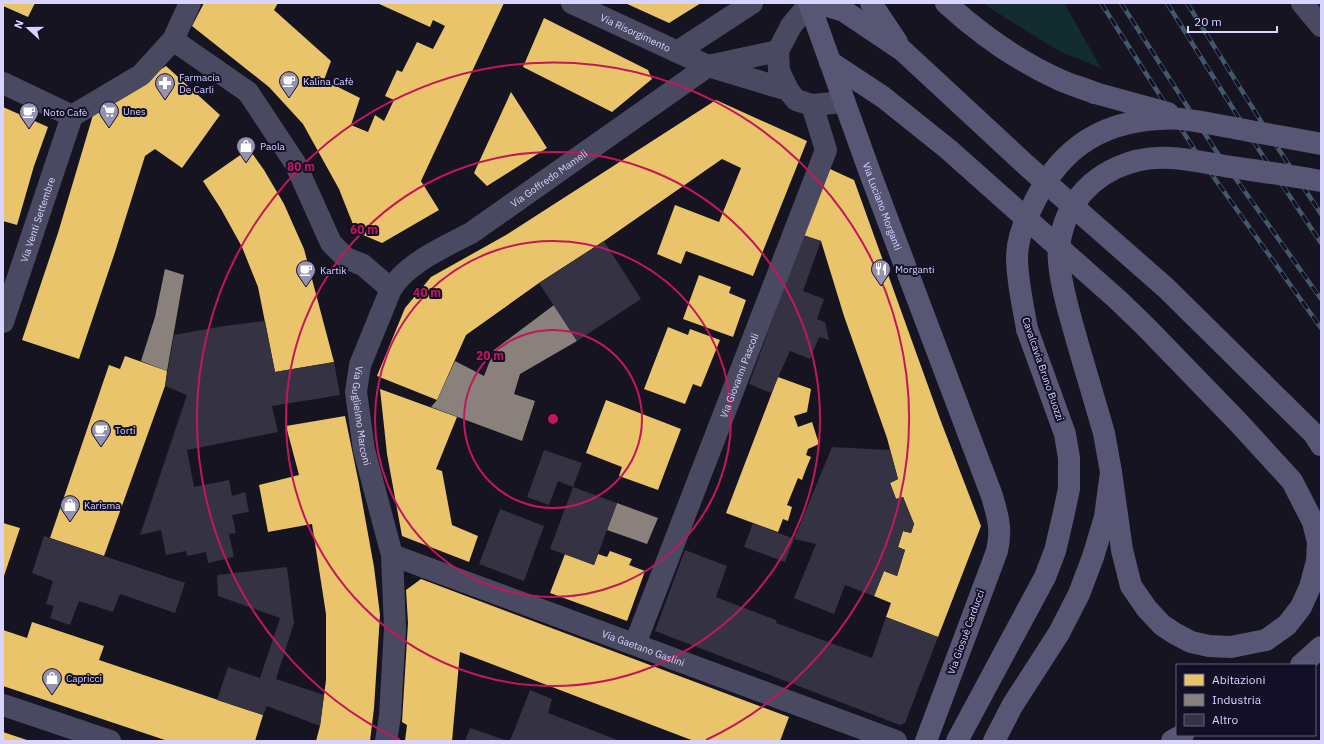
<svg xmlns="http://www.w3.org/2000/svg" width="1324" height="744" viewBox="0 0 1324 744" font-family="'IBM Plex Sans',sans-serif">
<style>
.green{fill:#132c2d}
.homes{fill:#e9c46a}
.industry{fill:#8a817c}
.building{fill:#343243}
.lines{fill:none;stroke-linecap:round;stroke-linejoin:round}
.minor{stroke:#4a4962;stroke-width:22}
.secondary{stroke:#575674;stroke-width:22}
.rail-casing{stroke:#43596b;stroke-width:4.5}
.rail{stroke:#130f26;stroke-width:3;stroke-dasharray:9;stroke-linecap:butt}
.secondary-bridge{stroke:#575674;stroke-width:22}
.ring{fill:none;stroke:#c2185b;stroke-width:2}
.labels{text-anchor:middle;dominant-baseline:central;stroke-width:4;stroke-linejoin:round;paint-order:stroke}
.street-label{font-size:10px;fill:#d9d4ff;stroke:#130f26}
.poi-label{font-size:10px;fill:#d9d4ff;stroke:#130f26;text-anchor:start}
.centre{fill:#c2185b;stroke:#130f26;stroke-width:2}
.ring-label{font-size:12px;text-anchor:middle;font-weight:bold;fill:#c2185b;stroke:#130f26;stroke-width:4;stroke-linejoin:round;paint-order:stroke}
</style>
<rect width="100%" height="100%" fill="#161421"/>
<!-- green -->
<path class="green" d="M985,3H1064L1101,68L1059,51L988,7Z"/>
<!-- homes -->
<path class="homes" d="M4,3H35L28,17L3,6Z
M204,3H278L274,10L331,61L324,80L360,98L351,125L368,132L375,115L384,121L394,100L385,96L397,70L402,72L417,42L433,49L445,26L433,20L430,27L377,3H504L421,181L439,210L382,243L356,232L339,189L303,124L269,87L192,26Z
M625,3H701L669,23Z
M544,18L648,70L652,79L612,112L523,67Z
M166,66L220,115L182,168L155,149L145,156L115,252L79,359L22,340L58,233L93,115Z
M511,92L547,148L487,186L474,173Z
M716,100L807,141L753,276L686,251L681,264L657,254L675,205L719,222L741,168L722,159L604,241L539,283L466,335L437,400L377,376L405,308L431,277L506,235Z
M3,107L48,127L34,166L17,225L3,221Z
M249,149L264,170L284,204L304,249L334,362L275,372L258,287L242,247L221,209L203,181Z
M830,169L854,180L940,419L981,526L938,637L886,617L891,603L874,596L884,571L897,576L905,550L898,547L903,531L911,533L914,524L903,497L896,499L890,483L898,479L887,438L844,316L821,241L803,235Z
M699,275L731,287L729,293L746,300L733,337L683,319Z
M668,327L688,335L690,329L720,340L701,387L693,384L685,404L644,389Z
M125,356L167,371L165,386L104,556L50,538L109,365L120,369Z
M778,377L811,389L807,412L794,416L798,427L812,422L819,444L808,449L806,455L811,457L806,469L802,480L798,478L787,505L792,507L788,521L783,519L778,532L726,513Z
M380,389L457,417L436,469L442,471L452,525L478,536L469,562L402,536L387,454Z
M606,400L681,429L658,490L619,476L622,467L586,453Z
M345,416L359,484L374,567L380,615L374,708L370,741H316L320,726L326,680V614L312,524L268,532L259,485L299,475L286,426Z
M3,523L20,528L3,579Z
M610,551L632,559L629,565L645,571L627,621L550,593L565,554L594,565L598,554L607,557Z
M421,579L789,717L780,741H694L460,652L452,741H405L407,725L402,722L408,623L406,590Z
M32,622L104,646L99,660L263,715L255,741H168L3,686V630L27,638Z
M3,732L30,741H3Z"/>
<!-- industry -->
<path class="industry" d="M165,269L184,275L167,371L141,361L155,317Z
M554,305L577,341L520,374L514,394L535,401L522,441L431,407L437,400L455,361L484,376L494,350Z
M617,503L658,518L647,544L607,530Z"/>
<!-- building -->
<path class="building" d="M803,235L821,241L803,291L824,299L817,319L825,322L829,340L819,337L810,359L790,351L771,393L749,384Z
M604,241L641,299L577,341L539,283Z
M265,321L275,372L334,362L340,395L272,406L278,432L187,450L194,487L229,480L232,496L245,492L249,512L232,515L236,533L229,534L234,557L208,563L206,552L187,556L186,551L166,555L161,530L140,535L187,395L165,386L174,335L224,326Z
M832,447L890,450L898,479L890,483L896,499L903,497L914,524L911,533L903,531L898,547L905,550L897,576L884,571L874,596L845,585L834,614L794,598L816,544L794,539Z
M544,450L582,463L573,487L558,481L549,505L527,497Z
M573,487L617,503L594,565L550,549Z
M500,509L544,526L524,581L479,564Z
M753,523L794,539L785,562L744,547Z
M44,536L185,583L175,613L120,594L113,612L79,601L70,625L50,618L54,606L46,604L53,581L32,573Z
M685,550L727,566L716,597L776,620V623L872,658L886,617L938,637L905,723L900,725L655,631Z
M287,567L294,623L276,679L324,695L320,726L267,706L263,715L217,700L228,667L260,678L280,618L218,596L217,575Z
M530,690L552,699L548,713L620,741H510Z
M470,728L508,741H465Z"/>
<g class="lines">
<!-- minor -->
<g class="minor">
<path id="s1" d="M572,3L708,66L788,90"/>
<path d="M1302,3L1321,26"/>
<path d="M809,4L791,26L778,51L779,71L788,90L796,100L812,105L844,102"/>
<path id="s2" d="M173,40L248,92L295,163L331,243L346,258L363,265L391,289L360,365L356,392L364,450L392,555L395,628L390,716L386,741"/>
<path d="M677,52L752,3"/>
<path d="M3,83L72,116"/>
<path d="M72,116L141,75L173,40L190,3"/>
<path id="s3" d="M391,289C407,263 444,247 471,233L708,66L778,51"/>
<path id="s4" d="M3,322L72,116"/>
<path id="s5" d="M392,555L896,741"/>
<path id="s6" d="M635,644L826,150L812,105"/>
<path d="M3,705L110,741"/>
</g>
<!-- secondary -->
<g class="secondary">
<path id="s7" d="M809,3L870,173L992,496C998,517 1002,529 997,551L926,741"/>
<path d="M871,3L897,42"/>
<path d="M946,3C980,34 1018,61 1060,80C1071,85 1083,88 1095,93"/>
<path d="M809,4L827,6L844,11L902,50L1026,165L1166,288L1314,434L1321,445"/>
<path d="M830,62L883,97L948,149L1118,300L1145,326L1238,422L1292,481L1313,522L1318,542L1317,561L1310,587L1301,607L1287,625L1266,640L1231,647L1209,646L1191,642L1174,633L1162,625L1147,609L1131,586L1122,550L1111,472"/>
<path d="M1301,665L1321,647"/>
<path d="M957,741L1045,577L1055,551L1063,517L1069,489V458L1065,434L1027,329"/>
<path d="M994,741L1012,706L1059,633L1079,594L1093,557L1105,517L1111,472L1104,433L1077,341"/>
<path d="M1172,741L1183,735"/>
</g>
<defs>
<path id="rail" d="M1101,3L1198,155L1321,328
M1121,3L1214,148L1321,299
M1167,3L1259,150L1321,243
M1187,3L1274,142L1321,214"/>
</defs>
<!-- rail casing -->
<use href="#rail" class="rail-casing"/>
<!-- rail -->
<use href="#rail" class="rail"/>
<!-- secondary-bridge -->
<path class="secondary-bridge" d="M1095,93L1168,113
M1027,329C1023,305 1017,281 1017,257C1017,241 1023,225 1030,211C1056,153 1096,122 1160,119C1183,117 1206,123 1229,127C1259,133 1290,138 1321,144
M1077,341C1070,315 1061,288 1059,261C1057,244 1064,218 1074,204C1095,172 1133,155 1171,158C1191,159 1211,164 1231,167C1261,171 1291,176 1321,181"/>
</g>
<!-- distance rings -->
<g class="ring">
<circle cx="553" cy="419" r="89"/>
<circle cx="553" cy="419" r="178"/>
<circle cx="553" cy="419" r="267"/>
<path d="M400 740A356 356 0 1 1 706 740"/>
</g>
<!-- icons -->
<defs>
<symbol id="cafe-pin" viewBox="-11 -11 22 30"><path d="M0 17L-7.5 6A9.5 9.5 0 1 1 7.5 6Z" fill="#9591b1" stroke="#130f26"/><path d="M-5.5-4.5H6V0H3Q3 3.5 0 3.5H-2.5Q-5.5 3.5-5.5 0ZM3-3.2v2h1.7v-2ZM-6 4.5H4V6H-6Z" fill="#fff"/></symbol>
<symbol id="pharmacy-pin" viewBox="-11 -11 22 30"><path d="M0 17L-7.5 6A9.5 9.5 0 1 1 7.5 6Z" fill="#9591b1" stroke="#130f26"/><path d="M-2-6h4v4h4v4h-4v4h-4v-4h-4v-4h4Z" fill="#fff"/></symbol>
<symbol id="supermarket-pin" viewBox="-11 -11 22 30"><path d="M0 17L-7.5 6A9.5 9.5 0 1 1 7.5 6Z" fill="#9591b1" stroke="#130f26"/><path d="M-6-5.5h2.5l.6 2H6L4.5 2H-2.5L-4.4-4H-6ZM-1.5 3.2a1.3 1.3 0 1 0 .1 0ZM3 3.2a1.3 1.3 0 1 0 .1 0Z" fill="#fff"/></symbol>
<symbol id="shop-pin" viewBox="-11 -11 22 30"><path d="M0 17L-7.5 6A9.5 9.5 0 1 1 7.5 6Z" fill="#9591b1" stroke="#130f26"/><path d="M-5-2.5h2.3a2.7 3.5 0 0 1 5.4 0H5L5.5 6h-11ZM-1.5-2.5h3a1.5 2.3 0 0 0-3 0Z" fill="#fff"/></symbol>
<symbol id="restaurant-pin" viewBox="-11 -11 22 30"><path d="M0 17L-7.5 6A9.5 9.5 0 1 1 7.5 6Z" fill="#9591b1" stroke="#130f26"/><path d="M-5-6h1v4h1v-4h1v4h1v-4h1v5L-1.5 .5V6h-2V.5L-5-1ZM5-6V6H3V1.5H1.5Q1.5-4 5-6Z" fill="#fff"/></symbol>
</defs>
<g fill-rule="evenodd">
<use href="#cafe-pin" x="278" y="70" width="22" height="30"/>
<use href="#pharmacy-pin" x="154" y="72" width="22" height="30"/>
<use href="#supermarket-pin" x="98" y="100" width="22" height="30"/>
<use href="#cafe-pin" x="18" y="101" width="22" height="30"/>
<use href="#shop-pin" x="235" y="135" width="22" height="30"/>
<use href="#restaurant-pin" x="870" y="258" width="22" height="30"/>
<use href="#cafe-pin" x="295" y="259" width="22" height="30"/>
<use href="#cafe-pin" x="90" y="419" width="22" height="30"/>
<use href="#shop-pin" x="59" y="494" width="22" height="30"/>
<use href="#shop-pin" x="41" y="667" width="22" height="30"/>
</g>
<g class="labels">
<!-- street labels -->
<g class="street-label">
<text stroke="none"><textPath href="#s1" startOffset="70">Via Risorgimento</textPath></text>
<text stroke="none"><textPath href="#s3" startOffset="194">Via Goffredo Mameli</textPath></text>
<text stroke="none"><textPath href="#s7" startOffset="216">Via Luciano Morganti</textPath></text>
<text stroke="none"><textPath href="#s4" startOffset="108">Via Venti Settembre</textPath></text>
<text transform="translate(1043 369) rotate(71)">Cavalcavia Bruno Buozzi</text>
<text stroke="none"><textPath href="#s6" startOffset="288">Via Giovanni Pascoli</textPath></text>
<text stroke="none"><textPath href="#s2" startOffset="474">Via Guglielmo Marconi</textPath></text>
<text transform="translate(966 632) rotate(-70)">Via Giosuè Carducci</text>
<text stroke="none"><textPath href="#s5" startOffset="268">Via Gaetano Gaslini</textPath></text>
</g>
<!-- poi labels -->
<g class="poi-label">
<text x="179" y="77">Farmacia<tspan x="179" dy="12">De Carli</tspan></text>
<text x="303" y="81">Kalina Cafè</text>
<text x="123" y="111">Unes</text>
<text x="43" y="112">Noto Cafè</text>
<text x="260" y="146">Paola</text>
<text x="895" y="269">Morganti</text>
<text x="320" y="270">Kartik</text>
<text x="115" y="430">Torti</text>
<text x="84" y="505">Karisma</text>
<text x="66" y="678">Capricci</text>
</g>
</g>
<circle cx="553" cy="419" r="6" class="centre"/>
<g class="ring-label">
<text x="301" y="171">80 m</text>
<text x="364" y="234">60 m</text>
<text x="427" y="297">40 m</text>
<text x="490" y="360">20 m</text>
</g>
<!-- border -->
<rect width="1324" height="744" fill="none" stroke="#d9d4ff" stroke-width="8"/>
<!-- legend -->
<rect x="1176" y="664" width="140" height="72" fill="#130f26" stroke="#625e7d"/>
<rect x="1184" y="674" width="20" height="12" fill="#e9c46a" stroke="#625e7d"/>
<text x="1212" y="684" font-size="12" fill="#d9d4ff">Abitazioni</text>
<rect x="1184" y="694" width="20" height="12" fill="#8a817c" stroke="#625e7d"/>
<text x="1212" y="704" font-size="12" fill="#d9d4ff">Industria</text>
<rect x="1184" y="714" width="20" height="12" fill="#343243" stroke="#625e7d"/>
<text x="1212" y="724" font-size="12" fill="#d9d4ff">Altro</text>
<!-- north arrow -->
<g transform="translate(28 28) rotate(291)" stroke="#130f26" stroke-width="3" paint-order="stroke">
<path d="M0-3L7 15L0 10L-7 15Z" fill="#d9d4ff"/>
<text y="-6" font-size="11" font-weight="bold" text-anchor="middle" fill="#d9d4ff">N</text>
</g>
<!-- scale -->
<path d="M1188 26v6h89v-6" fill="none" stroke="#d9d4ff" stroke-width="2"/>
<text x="1194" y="26" font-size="12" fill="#d9d4ff" stroke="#130f26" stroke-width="3" paint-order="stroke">20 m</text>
</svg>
